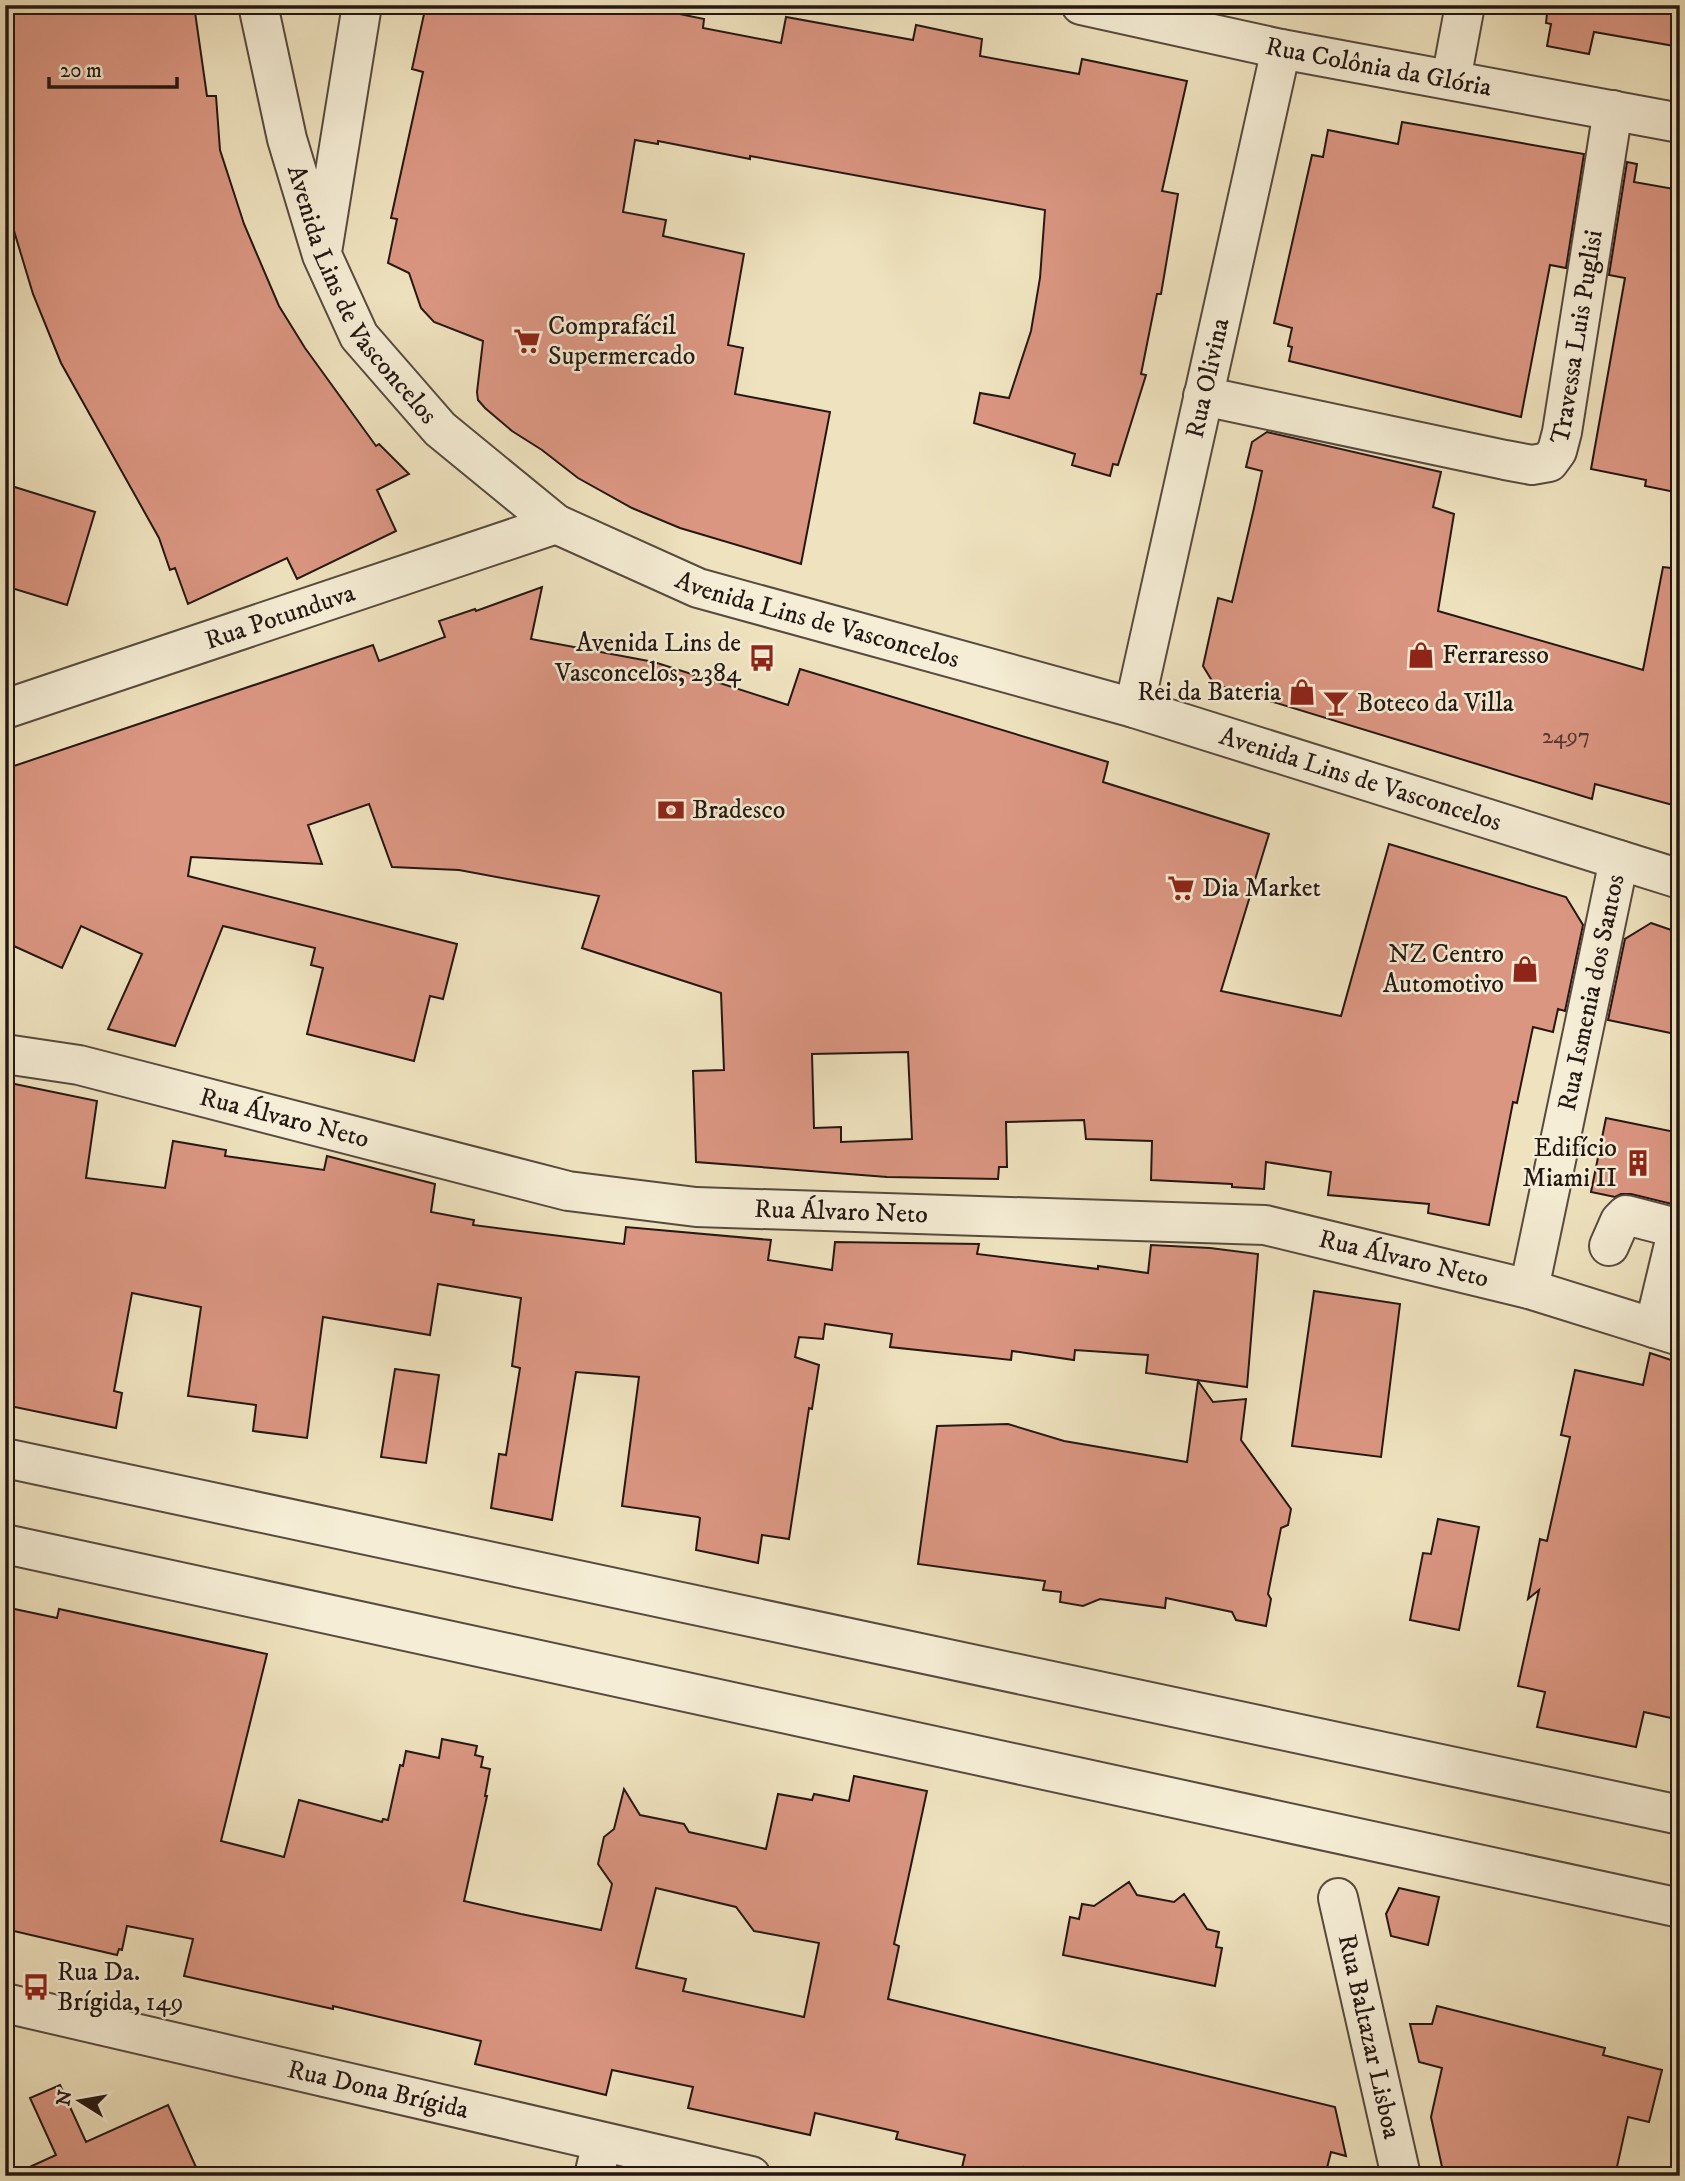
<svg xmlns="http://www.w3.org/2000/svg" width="1685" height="2181" viewBox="0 0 1685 2181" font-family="'IM FELL DW Pica',serif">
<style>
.building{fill:#db9682;stroke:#241713;stroke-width:2;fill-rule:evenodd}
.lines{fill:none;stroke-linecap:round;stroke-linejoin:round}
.minor-casing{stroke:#574a3e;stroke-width:42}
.minor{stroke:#f5edd5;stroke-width:38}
.labels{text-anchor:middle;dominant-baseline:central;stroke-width:5;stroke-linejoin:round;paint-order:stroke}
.number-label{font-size:23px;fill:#52372f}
.street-label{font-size:26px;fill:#241713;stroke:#f5edd5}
.poi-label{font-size:26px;fill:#241713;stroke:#f5edd5;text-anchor:start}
</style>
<rect width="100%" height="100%" fill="#efe3bf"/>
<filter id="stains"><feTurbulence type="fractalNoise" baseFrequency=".00286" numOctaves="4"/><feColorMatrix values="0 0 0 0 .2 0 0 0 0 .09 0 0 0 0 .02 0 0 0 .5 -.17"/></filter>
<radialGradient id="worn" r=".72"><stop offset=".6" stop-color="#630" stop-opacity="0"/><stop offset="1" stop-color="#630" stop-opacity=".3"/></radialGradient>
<!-- building -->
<path class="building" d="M5,5H194L207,96H216L220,150L244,224L279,306L305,348L376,446L379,444L409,474L377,490L396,531L297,579L287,558L188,604L175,568L170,570L159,538L61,363L33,294L5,201Z
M426,5H636L704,19L703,28L781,43L786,17L913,40L916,25L982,39L980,56L1079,74L1082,59L1187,81L1162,191L1178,194L1161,294H1157L1141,374L1146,375L1118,465L1113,464L1110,476L1072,465L1075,454L974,423L980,393L1009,398L1031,331L1040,278L1045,210L750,156V159L658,141V144L635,140L623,212L666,220L663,236L744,254L728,345L743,348L735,394L830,412L801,564L680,528L632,508L578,478L542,450L512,431L485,408L478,400L477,392L483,341L434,322L421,308L409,273L388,263L397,219L391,218L423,72L412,69Z
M1548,5H1680V47L1594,32L1589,54L1547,46L1551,24L1546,23Z
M1402,122L1584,154L1566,268L1550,265L1521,417L1289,361L1292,347L1288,346L1292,328L1274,323L1312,155L1323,157L1328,130L1398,144Z
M1627,162L1637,164L1634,182L1680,190V493L1645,486L1646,480L1591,469L1625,278L1609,275Z
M1267,432L1441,472L1433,507L1454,514L1438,611L1643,670L1663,567L1680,569V807L1595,784L1592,799L1214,684L1203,666L1218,598L1232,602L1254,508L1262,471L1246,467L1252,442Z
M5,484L95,512L67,605L5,586Z
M542,587L531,639L654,662L788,705L800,669L1108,762L1103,782L1269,834L1221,991L1341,1016L1389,844L1566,897L1583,925L1565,1011L1558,1009L1553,1032L1533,1027L1517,1103L1513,1102L1489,1225L1428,1213L1429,1204L1328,1195L1331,1172L1266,1162L1264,1189L1232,1187V1184L1151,1180L1152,1141L1086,1139L1084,1120L1006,1122L1007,1167H999L998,1179L887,1177L696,1162L693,1071L724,1070L721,993L582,948L599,896L459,870L392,867L369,804L308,825L322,864L191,857L188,876L457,944L443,999L430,996L414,1061L307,1034L323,968L311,965L315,948L223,926L175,1046L108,1029L142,954L81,926L62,968L5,942V769L373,645L379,661L445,637L439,621L475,609L476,611ZM908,1052L912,1139L841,1142V1127L814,1128L812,1054Z
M1651,923L1680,933V1035L1608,1020L1625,939Z
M5,1082L97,1101L86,1178L165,1188L173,1141L226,1150L225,1156L324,1170L327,1156L435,1184L431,1212L474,1220L473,1225L624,1244L626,1227L771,1240L768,1260L832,1270L835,1242L979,1244L977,1254L1098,1269V1266L1148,1273L1151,1245L1210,1248L1258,1254L1247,1387L1146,1373L1148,1355L1075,1350L1074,1360L1012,1351L1011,1360L890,1347L892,1334L825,1324L823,1339L799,1337L795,1357L819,1365L812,1409L809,1408L789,1539L762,1535L758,1563L696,1550L700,1518L698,1517L622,1506L639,1377L576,1372L552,1520L491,1508L499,1454L506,1455L520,1368L512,1366L521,1298L438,1284L430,1335L323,1317L307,1438L253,1431L256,1405L188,1396L201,1307L132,1293L114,1391L122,1393L116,1428L5,1405Z
M1606,1118L1680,1133V1206L1631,1194H1621L1615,1197L1591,1192Z
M1314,1291L1400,1304L1381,1457L1292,1446Z
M1650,1353L1680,1363V1720L1644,1712L1636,1747L1537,1727L1545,1692L1518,1686L1539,1590L1528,1599L1540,1539L1547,1541L1570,1437L1561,1435L1575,1370L1643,1385Z
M395,1369L439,1375L426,1463L381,1457Z
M1198,1381L1213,1402L1246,1399L1241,1440L1291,1509L1288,1525L1281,1528L1268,1594L1271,1599L1266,1626L1236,1620L1232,1612L1166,1598L1165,1608L1100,1599L1083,1606L1060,1602L1061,1592L1043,1590L1045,1581L918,1564L937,1426L1008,1424L1064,1441L1187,1462Z
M1438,1519L1479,1527L1459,1630L1410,1620L1423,1553L1431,1554Z
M5,1607L57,1618L59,1609L267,1654L221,1841L284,1857L299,1800L382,1822L383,1819L388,1820L400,1765L403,1766L406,1751L439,1758L442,1739L477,1746L475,1755L483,1757L481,1767L490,1769L485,1796H487L464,1901L521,1914L601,1930L612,1884L598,1864L604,1837L614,1829L624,1789L640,1815L684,1824L689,1832L766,1849L778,1794L812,1800L814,1794L849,1801L854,1776L927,1791L894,1944L899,1946L888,1999L1335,2107L1346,2156L1331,2152L1325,2176H1064L1024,2167L1022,2176H960L965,2155L896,2139L898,2132L815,2113L810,2135L688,2108L693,2087L612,2070L606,2095L475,2064L481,2041L333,2006V2009L184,1976L193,1939L127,1926L122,1950L119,1949L117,1955L5,1929ZM656,1888L736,1907L754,1931L819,1943L804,2017L683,1991L686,1979L636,1968Z
M1129,1882L1137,1895L1174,1902L1184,1894L1207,1929L1219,1932L1216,1947L1222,1948L1215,1986L1063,1955L1070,1917L1079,1919L1082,1904L1094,1906Z
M1399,1888L1439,1897L1428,1945L1391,1936L1386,1914Z
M1437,2006L1605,2048L1603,2055L1662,2070L1649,2122L1628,2117L1615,2176H1444L1431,2117L1442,2068L1419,2062L1410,2024H1432Z
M60,2085L86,2142L168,2105L200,2176H10L56,2155L30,2098Z"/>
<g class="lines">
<defs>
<g id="minor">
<path id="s1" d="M258,5L287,139L322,255L359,336L440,429L556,524L698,588L1134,708L1680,879"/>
<path id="s2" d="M1081,5L1281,49L1680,123"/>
<path d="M1451,80L1465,5"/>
<path d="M323,246L362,5"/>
<path id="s3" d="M1203,396L1505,460L1532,465L1549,462L1557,451L1562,432L1613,110"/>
<path id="s4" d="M1134,708L1281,49"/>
<path id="s5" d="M5,709L556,524"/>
<path id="s6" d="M5,1054L79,1065L568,1191L696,1207L1265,1225L1529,1289L1680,1336"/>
<path d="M1609,1246L1620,1221L1626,1215L1680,1229"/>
<path id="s7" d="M1529,1289L1619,860"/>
<path d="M1654,1328L1678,1228"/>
<path d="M5,1458L1680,1815"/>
<path d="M5,1544L1680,1908"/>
<path id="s8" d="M1338,1898L1401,2176"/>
<path id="s9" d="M5,2003L751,2176"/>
<path d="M594,2176L602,2142"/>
</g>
</defs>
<!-- minor casing -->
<use href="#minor" class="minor-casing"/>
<!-- minor -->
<use href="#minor" class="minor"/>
</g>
<!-- icons -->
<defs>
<symbol id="supermarket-bare" viewBox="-9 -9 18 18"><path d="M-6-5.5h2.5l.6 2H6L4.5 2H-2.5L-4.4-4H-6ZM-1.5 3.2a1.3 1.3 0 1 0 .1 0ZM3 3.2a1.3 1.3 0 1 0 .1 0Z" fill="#8f2418" stroke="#f5edd5" stroke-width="2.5" paint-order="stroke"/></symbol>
<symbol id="shop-bare" viewBox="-9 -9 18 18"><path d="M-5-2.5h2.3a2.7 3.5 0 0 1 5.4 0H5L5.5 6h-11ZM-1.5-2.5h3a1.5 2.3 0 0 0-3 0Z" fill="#8f2418" stroke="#f5edd5" stroke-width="2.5" paint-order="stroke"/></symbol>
<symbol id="bus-bare" viewBox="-9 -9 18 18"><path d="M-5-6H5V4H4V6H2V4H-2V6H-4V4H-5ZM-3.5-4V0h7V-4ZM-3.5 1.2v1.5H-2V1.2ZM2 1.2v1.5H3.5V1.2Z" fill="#8f2418" stroke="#f5edd5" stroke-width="2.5" paint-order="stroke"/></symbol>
<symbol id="bar-bare" viewBox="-9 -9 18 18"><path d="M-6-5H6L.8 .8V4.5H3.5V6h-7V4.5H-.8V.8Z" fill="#8f2418" stroke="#f5edd5" stroke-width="2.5" paint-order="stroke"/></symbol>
<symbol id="bank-bare" viewBox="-9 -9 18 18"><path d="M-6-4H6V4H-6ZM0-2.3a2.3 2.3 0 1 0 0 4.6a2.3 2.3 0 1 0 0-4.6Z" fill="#8f2418" stroke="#f5edd5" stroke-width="2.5" paint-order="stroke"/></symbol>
<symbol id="building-bare" viewBox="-9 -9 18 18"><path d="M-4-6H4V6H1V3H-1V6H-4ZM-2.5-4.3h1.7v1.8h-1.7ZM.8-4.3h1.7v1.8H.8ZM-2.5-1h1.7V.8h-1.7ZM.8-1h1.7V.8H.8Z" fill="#8f2418" stroke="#f5edd5" stroke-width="2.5" paint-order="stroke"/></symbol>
</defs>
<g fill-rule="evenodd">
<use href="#supermarket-bare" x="508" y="322" width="38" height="38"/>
<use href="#shop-bare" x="1402" y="636" width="38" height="38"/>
<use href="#bus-bare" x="743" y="639" width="38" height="38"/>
<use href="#shop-bare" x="1283" y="673" width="38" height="38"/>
<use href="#bar-bare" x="1317" y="684" width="38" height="38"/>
<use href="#bank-bare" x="652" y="791" width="38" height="38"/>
<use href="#supermarket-bare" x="1162" y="869" width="38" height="38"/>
<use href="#shop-bare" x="1506" y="950" width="38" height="38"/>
<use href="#building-bare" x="1619" y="1144" width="38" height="38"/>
<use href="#bus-bare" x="17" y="1968" width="38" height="38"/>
</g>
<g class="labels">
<!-- number labels -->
<g class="number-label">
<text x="1566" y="736">2497</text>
</g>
<!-- street labels -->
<g class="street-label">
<text stroke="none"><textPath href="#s2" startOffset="304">Rua Colônia da Glória</textPath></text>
<text stroke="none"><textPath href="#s1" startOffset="312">Avenida Lins de Vasconcelos</textPath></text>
<text stroke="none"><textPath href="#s3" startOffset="483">Travessa Luis Puglisi</textPath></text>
<text stroke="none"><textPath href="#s4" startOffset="338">Rua Olivina</textPath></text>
<text stroke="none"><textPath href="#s5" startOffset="290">Rua Potunduva</textPath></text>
<text stroke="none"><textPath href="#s1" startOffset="900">Avenida Lins de Vasconcelos</textPath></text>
<text stroke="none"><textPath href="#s1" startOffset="1466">Avenida Lins de Vasconcelos</textPath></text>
<text stroke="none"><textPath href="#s7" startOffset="303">Rua Ismenia dos Santos</textPath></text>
<text stroke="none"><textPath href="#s6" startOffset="287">Rua Álvaro Neto</textPath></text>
<text stroke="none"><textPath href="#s6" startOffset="854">Rua Álvaro Neto</textPath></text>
<text stroke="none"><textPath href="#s6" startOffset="1421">Rua Álvaro Neto</textPath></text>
<text stroke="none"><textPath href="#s8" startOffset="142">Rua Baltazar Lisboa</textPath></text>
<text stroke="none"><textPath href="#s9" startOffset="383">Rua Dona Brígida</textPath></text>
</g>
<!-- poi labels -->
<g class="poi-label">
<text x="548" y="326">Comprafácil<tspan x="548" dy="30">Supermercado</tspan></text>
<text x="741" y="643" text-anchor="end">Avenida Lins de<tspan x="741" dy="30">Vasconcelos, 2384</tspan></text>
<text x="1442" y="655">Ferraresso</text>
<text x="1281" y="692" text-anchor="end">Rei da Bateria</text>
<text x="1357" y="703">Boteco da Villa</text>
<text x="692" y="810">Bradesco</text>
<text x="1202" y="888">Dia Market</text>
<text x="1504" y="954" text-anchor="end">NZ Centro<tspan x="1504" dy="30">Automotivo</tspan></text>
<text x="1617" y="1148" text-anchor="end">Edifício<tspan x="1617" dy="30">Miami II</tspan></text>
<text x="57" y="1972">Rua Da.<tspan x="57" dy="30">Brígida, 149</tspan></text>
</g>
</g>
<!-- margin -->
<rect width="1685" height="2181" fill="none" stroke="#efe3bf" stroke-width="28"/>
<rect x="7" y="7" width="1671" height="2167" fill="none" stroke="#241713" stroke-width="3.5"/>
<rect x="14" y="14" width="1657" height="2153" fill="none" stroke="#241713" stroke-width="2"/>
<!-- north arrow -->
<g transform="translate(80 2101) rotate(281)" stroke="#f5edd5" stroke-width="5" paint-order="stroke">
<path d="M0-5L12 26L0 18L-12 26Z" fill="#241713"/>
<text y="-10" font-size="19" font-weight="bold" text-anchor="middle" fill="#241713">N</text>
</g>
<!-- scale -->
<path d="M49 77v10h128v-10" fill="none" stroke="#241713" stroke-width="3.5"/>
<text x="60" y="77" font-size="21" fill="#241713" stroke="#f5edd5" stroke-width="5" paint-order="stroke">20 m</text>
<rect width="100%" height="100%" filter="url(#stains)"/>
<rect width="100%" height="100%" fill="url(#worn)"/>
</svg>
